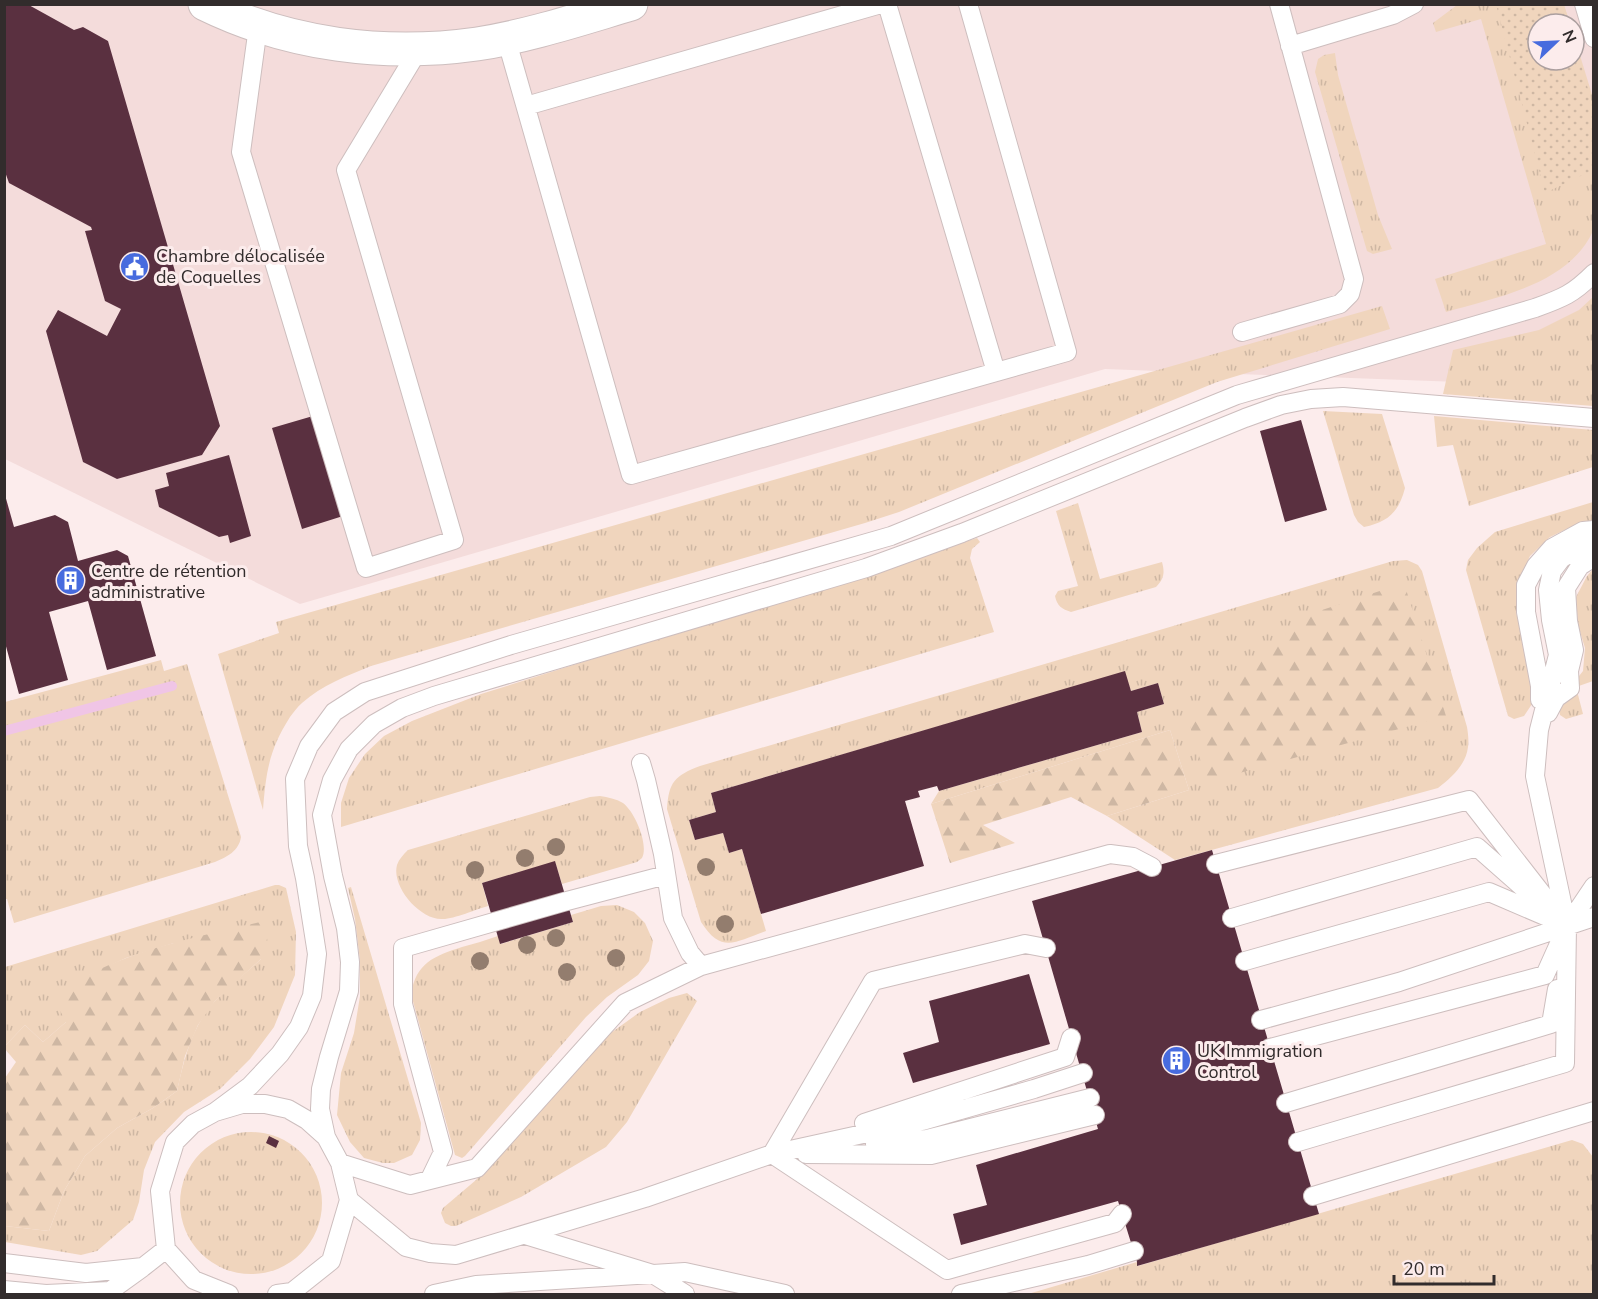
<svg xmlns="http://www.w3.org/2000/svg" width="1598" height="1299" viewBox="0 0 1598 1299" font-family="'Nunito Sans',sans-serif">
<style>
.built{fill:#f4dcdb;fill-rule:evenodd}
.grass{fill:url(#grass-tufts)}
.forest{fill:url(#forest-firs)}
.park{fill:url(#park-dots)}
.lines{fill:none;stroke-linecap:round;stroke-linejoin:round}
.stream{stroke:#f0c5e6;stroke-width:10}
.building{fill:#5a3040}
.service-casing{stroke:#cdbebe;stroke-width:20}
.tertiary-casing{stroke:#cdbebe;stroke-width:35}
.service{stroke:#fff;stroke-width:18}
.tertiary{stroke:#fff;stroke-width:33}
.tree{fill:#937d6e}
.labels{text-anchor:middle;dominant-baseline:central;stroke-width:6;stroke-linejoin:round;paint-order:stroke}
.poi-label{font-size:18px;fill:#322c2c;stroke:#fcecec;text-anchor:start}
</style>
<defs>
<pattern id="grass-tufts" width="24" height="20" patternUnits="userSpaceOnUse" patternTransform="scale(1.5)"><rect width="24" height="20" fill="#f0d5bd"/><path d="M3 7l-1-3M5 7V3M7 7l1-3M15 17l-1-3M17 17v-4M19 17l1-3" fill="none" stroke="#ceb7a3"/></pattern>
<pattern id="forest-firs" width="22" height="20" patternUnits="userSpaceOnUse" patternTransform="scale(1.5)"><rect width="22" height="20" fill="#f0d5bd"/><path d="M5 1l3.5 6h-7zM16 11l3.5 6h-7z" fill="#ceb7a3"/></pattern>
<pattern id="park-dots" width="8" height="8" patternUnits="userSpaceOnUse" patternTransform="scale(1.5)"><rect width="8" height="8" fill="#f0d5bd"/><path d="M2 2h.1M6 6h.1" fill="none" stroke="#ceb7a3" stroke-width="1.8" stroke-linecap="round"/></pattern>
</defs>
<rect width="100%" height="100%" fill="#fcecec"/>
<!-- built -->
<path class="built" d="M4,5H1593V387L1105,369L300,604L5,459ZM1538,24H1574V60H1538Z"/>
<!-- grass -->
<path class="grass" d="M1457,5H1564L1570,24H1538V60H1574V36L1594,101L1593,231C1568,285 1497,297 1446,312L1435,279L1546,244L1481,19L1436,32L1433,23Z
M1335,53L1338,75L1378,215L1392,249L1373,254L1367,251L1315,72L1318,59L1324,55Z
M1593,297V406L1443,394L1453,350L1539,330L1579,310Z
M1382,306L1390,329L1217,382L899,512L865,523L371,666C347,676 322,685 302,703C297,707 294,712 290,717C269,750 266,772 263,810L218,654L279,633L276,622Z
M1323,411L1382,414L1405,488C1399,512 1388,522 1364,527L1358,522L1354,515Z
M1434,416L1593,430V467L1469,506L1453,445L1437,447Z
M1593,502V521L1581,522L1550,537L1530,556L1516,587V612L1535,691L1532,704L1524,716L1514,719L1508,716L1466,570L1468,560L1477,548L1495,532Z
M1078,503L1100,579L1162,562C1165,573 1164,579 1156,587L1071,612C1062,609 1057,606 1055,596L1058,591L1078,586L1056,511Z
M977,538L980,542L972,549L970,558L994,632L341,827V803L349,778L365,754L384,736L412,721L481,694Z
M1407,560L1418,565L1422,571L1467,727C1468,733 1469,741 1468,747C1466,765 1451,778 1438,788L1175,860L1107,816L1189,790L1170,730L931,804L939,791L1142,732L1137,712L1164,704L1158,683L1131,691L1124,672L711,793L716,812L689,820L695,840L723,833L729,853L742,849L766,931C736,941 722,955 701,922L667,809C669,782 674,776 700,766L1393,561Z
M1593,569V681L1576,687L1583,714L1566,719L1560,715L1559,708L1564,695L1583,671L1585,648L1578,625L1576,597L1587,576Z
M161,660L164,671L187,664L241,837C239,851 227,857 215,862L14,923L7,899H4L5,702Z
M600,796C608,797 616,799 623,803C635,812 649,845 642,858L637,862L562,884L555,862L482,883L488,906C477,909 454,919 443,919C421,921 391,887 397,865C399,859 403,855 408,850L590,797Z
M275,885H279L286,888L296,932L295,975L274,1027L250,1059L220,1089L184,1112L155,1142L144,1170L139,1202L133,1220L97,1251L81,1255L5,1242V1226L49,1231L64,1191L85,1156L117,1128L153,1108L177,1091C184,1059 192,1026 215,1001C229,986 246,973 261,959L174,943L126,958L89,975L66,1022L43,1042L25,1025L5,1046V967Z
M351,887L421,1123L420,1140L412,1155L394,1163H383L364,1158L350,1142L337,1115L341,1073L354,1033L360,996V961L355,919L348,888Z
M617,905L634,912L645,923L653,941L649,961L638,975L607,997L586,1017L465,1156L462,1158L455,1155L411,994C416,963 434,956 462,947C474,944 486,940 498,936L501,944L573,922L571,915L601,906Z
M687,993L697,1001L627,1122L606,1147L521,1197L456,1226H451L445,1223L441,1213L443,1208L476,1180L608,1035L640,1012L669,998Z
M180 1203a71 71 0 1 1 142 0a71 71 0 1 1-142 0Z
M1572,1140L1583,1144L1593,1157V1294H1028L1137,1262L1138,1266Z"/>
<!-- forest -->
<path class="forest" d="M1404,583L1446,716L1207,782L1186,713L1316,612Z
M1170,730L1189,790L1107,816L1071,797L983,825L1015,843L950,863L931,804Z
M264,921L268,944L261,959L215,1001L198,1025L185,1056L177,1091L153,1108L117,1128L85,1156L64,1191L49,1231L5,1226V1078L16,1062L5,1049V1046L25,1025L43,1042L66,1022L53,997C65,990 76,982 88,975C141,947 206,935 264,921Z"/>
<!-- park -->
<path class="park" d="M1508,5H1564L1570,24H1538V60H1574V39L1593,107V170L1545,193L1497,8Z"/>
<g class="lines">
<!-- stream -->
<path class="stream" d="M4,731L172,686"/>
</g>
<!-- building -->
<path class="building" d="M4,4H27L74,30L83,27L108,41L220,426L202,455L117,479L83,462L46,331L58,310L107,336L121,309L105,301L85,231L92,230L91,227L9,183L4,169Z
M313,416L343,516L302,529L272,428Z
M1301,420L1327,510L1285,522L1260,431Z
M229,455L251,536L230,543L228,535L219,537L159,507L155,490L169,486L166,473Z
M5,495L14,527L55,515L68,522L78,561L117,550L128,556L156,656L107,670L88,601L49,612L68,680L19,694L4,639Z
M1125,671L1131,691L1158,683L1164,704L1137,712L1142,732L939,791L937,786L918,791L920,797L905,801L924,866L761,914L742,849L729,853L723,833L695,840L689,820L716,812L711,793Z
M1212,850L1319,1214L1137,1266V1262L1118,1201L961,1245L953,1214L987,1205L976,1165L1098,1129L1032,901Z
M555,861L573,922L500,944L482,883Z
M1029,974L1050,1044L913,1083L903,1053L939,1042L929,1001Z
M269,1136L279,1141L276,1148L266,1143Z"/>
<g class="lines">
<defs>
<path id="service" d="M887,4L996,372
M1584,4L1594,38
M258,27L241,152L366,568L454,540L346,170L419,49
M506,38L631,475L1067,352L968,4
M1290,46L1393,15L1414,4
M526,106L881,4
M1242,332L1340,304L1350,294L1354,279L1279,4
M1540,700V686L1526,612V585L1536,566L1552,548L1583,531L1594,530
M1548,713L1556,698L1570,688L1569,671L1574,650L1568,621L1566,588L1580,566L1594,557
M641,763L646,780L663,854L673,918L690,953L701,966
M1216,864L1469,800L1564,922
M1232,918L1477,847L1536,899
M1245,961L1489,892L1566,925
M1261,1020L1399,982L1594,917
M1270,1048L1545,975L1567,926L1594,886
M1286,1103L1551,1024L1557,989
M215,1112L250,1086L280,1054L299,1027L312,996L317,954L305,878L298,846L295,779L309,746L334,712L365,692L511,645L891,536L1237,395L1535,308C1563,298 1573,294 1594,273
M864,1123L1065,1057L1071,1038
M326,1137L320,1109L321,1089L329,1057L349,991L350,962L346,928L333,876L322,815L332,780L349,749L374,724L402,708L434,696L866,568L962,533L1245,418L1281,405L1311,399L1343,397L1594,418
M1298,1142L1565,1063L1567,926L1535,776L1539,730L1558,655L1551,620L1548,590L1552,571L1561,559L1580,547L1594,541
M875,1144L927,1139L1090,1098
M772,1154L947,1270L1115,1223L1122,1214
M772,1154L873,981L1025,944L1046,948
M806,1154L931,1155L1095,1115
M340,1163L410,1185L477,1168L625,1003L701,966L1110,854L1133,857L1152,867
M430,1179L443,1152L403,1004V948L567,901L666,875
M1313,1196L1594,1111
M349,1200L406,1247L430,1253L456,1255L645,1198L772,1154L922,1121L1034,1089L1083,1073
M525,1235L653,1274L685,1294
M4,1263L86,1273L143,1267L166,1249
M4,1290L46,1294L110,1291L142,1268
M229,1294L194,1280L166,1249L160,1191L175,1142L193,1124L215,1112L242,1104H265L288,1109L307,1120L326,1137L340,1163L349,1200L331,1261L292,1292L277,1294
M434,1294L476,1285L685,1272L785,1294
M961,1294L1088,1265L1134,1251"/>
<path id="tertiary" d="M205,4C289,45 384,57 477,44C529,36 580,19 631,4"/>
</defs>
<!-- service casing -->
<use href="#service" class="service-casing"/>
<!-- tertiary casing -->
<use href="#tertiary" class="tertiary-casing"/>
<!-- service -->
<use href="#service" class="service"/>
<!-- tertiary -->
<use href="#tertiary" class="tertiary"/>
</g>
<!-- trees -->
<g class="tree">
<circle cx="556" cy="847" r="9"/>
<circle cx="525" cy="858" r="9"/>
<circle cx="706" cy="867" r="9"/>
<circle cx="475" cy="870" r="9"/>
<circle cx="725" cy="924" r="9"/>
<circle cx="556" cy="938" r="9"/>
<circle cx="527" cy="945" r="9"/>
<circle cx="616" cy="958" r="9"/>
<circle cx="480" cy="961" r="9"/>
<circle cx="567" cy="972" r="9"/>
</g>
<!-- icons -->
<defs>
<symbol id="civic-disc" viewBox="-11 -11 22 22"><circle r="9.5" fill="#476bde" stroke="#fcecec"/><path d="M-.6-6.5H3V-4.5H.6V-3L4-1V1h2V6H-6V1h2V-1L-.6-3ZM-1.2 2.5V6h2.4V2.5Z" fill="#fff"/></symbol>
<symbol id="building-disc" viewBox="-11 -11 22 22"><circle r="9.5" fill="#476bde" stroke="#fcecec"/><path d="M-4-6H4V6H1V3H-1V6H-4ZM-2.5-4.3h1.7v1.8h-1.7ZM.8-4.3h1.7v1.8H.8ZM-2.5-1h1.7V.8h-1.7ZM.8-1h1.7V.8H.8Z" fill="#fff"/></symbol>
</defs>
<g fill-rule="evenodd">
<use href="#civic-disc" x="118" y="250" width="33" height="33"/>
<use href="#building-disc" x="54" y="564" width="33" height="33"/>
<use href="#building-disc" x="1160" y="1044" width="33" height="33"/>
</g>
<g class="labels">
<!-- poi labels -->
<g class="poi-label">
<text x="156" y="256">Chambre délocalisée<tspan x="156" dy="21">de Coquelles</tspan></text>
<text x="91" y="571">Centre de rétention<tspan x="91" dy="21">administrative</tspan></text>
<text x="1197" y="1051">UK Immigration<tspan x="1197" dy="21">Control</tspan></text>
</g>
</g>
<!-- border -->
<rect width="1598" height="1299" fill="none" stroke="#322c2c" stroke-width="12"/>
<!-- north arrow -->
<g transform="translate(1556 42) rotate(67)"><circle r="28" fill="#fcecec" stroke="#ab9f9f" stroke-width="1.5"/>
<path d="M0-4.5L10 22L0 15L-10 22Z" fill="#476bde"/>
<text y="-9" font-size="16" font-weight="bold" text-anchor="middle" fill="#322c2c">N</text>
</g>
<!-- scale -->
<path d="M1394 1275v9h100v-9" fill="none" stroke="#322c2c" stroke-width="3"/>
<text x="1403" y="1275" font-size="18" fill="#322c2c" stroke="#fcecec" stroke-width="4.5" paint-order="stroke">20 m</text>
</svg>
